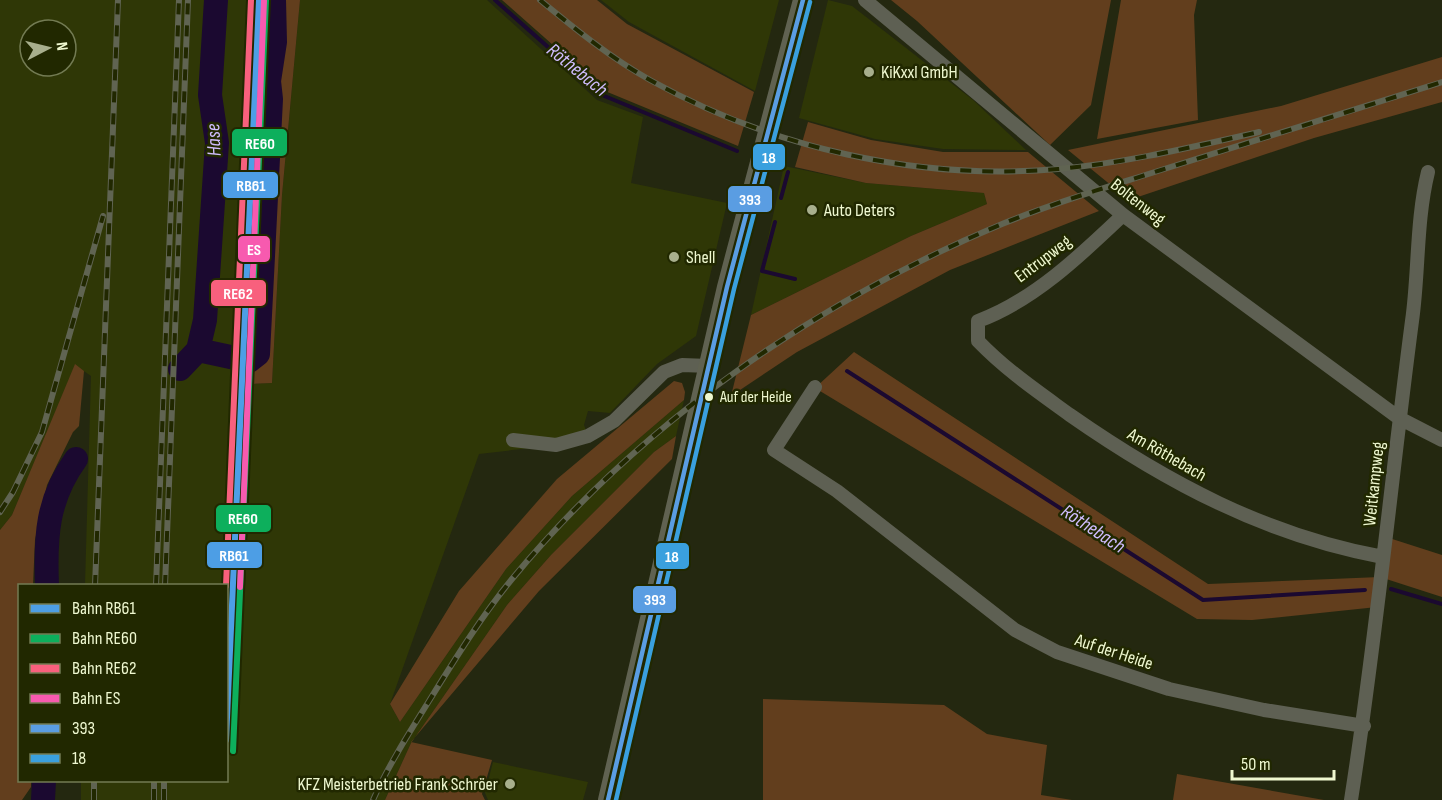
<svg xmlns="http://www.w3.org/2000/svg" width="1442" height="800" viewBox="0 0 1442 800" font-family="'Sofia Sans Condensed',sans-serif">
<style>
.built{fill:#2f3706;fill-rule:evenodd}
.green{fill:#623e1d}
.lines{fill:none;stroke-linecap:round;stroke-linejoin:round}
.stream{stroke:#1b0930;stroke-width:4}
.river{stroke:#1b0930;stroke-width:24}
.minor{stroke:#5e6053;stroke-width:14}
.secondary{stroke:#606251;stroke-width:20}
.rail-casing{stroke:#606452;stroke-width:6}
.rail{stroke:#212800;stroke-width:4;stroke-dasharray:11;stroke-linecap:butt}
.bus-1-casing{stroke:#212800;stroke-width:9}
.bus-2-casing{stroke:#212800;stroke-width:9}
.bus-1{stroke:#5a9de2;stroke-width:4.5}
.bus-2{stroke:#3aa0de;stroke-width:4.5}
.rail-1-casing{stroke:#212800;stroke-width:10}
.rail-2-casing{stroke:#212800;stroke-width:10}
.rail-3-casing{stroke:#212800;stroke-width:10}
.rail-4-casing{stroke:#212800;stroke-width:10}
.rail-1{stroke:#4d9ee5;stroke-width:6}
.rail-2{stroke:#0daf5c;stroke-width:6}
.rail-3{stroke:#f8607d;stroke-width:6}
.rail-4{stroke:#f75aaf;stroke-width:6}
.poi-dot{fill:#a8af8d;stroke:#212800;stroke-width:2}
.bus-dot{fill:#eff8d0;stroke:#212800;stroke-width:2}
.labels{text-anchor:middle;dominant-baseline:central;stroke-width:5;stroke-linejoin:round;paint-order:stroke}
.bus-label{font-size:16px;fill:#eff8d0;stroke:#212800;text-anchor:start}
.poi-label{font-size:18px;fill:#eff8d0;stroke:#212800;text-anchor:start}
.street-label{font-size:18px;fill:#eff8d0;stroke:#212800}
.water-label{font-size:20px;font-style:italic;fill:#d0bdfe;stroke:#212800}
.line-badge{stroke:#212800;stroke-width:2}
.badge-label{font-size:16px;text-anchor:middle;font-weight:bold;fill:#fff}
</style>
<rect width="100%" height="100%" fill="#242810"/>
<!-- built -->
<path class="built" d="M0,0H268L248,384L272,383L282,195L300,0H487L597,100L643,117L631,183L727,203L696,336L657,364L610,413L588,411L584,425L588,436L556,445L479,454L390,704L400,722L506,569L572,496L684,400L676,436L654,452L551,555L507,605L411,743L385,800H81V781L226,780V586L85,585L91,376L75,365L12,515L0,530ZM30,30H66V66H30Z
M601,0H779L755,91L629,22Z
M828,0L852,6L973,100L1026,150L943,149L875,139L799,118Z
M784,166L866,183L984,193L987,204L911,236L751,315Z
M493,762L588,782L583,800H488L485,793Z"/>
<!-- green -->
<path class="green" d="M268,0H300L282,195L272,383L248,384Z
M502,0H597L627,24L754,92L738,146L605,91Z
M891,0H1111L1091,105L1050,145L917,21Z
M1121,0H1197L1194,15L1198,120L1097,139Z
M1442,57V102L1314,138L1129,200L1068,150L1281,106Z
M808,122L871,140L943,152H1028L1099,211L950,270L797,352L731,396L751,315L911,236L987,204L984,193L866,183L795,167Z
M854,352L1208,584L1380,577L1386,537L1442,555V597L1380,577L1377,607L1252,620L1197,619L815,388Z
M75,364L84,371L79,426L73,432L47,485L35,540L33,585L20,586V780L31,781V787L22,800H0V530L12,515Z
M674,381L682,383L685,392L684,400L572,496L506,569L400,722L390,704L459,591L557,479Z
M676,436L672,459L539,591L411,742L492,760L482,794L485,800H385L411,743L507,605L551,555L654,452Z
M763,699L944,705L987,734L1047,745L1041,795L1072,800H763Z
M1177,774L1324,800H1173Z"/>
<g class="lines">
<!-- stream -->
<path class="stream" d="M495,0L602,95L737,151
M781,198L788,172
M775,222L762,271L795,279
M847,371L1203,600L1365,590
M1391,589L1442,604"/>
<!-- river -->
<path class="river" d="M198,350L249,361L258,354L271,99L269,81L275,42L274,0
M180,369L198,350L205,320L217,143L210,95L216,0
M47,586C45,537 47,499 76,459
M43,800L44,780"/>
<!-- minor -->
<path class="minor" d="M865,0L1123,215L1399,418L1442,440
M1123,215C1081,255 1033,301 978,321V341C1006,370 1037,391 1070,415C1166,482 1267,536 1383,557
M815,387L774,450L837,491L1015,630L1057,652L1169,689L1264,710L1364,726
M513,440L556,445L588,436L614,421L664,372L682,365L709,366
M1351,800C1376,641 1391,481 1412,321C1419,272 1416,221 1428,172"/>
<!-- secondary -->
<path class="secondary" d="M608,800L727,287L803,0"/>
<defs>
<path id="rail" d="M540,0C575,29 611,58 650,80C772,148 918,181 1058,169C1126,163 1192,147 1259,132
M0,512L13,492L42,432L103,216
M95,586L118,0
M156,586L179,0
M165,586L188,0
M94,800V780
M154,800V780
M164,800V780
M373,800C388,766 409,733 429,701C455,659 481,617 512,579C642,422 815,302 1002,224C1053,203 1108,187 1161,170C1254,141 1348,112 1442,82"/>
</defs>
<!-- rail casing -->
<use href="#rail" class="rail-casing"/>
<!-- rail -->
<use href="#rail" class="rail"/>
<defs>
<path id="bus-1" d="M608,800L727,287L803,0"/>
<path id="bus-2" d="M616,800L734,289L810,2"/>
</defs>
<!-- bus-1 casing -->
<use href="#bus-1" class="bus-1-casing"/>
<!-- bus-2 casing -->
<use href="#bus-2" class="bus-2-casing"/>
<!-- bus-1 -->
<use href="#bus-1" class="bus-1"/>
<!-- bus-2 -->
<use href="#bus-2" class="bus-2"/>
<defs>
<path id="rail-1" d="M226,740L259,0"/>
<path id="rail-2" d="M233,751L266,0"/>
<path id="rail-3" d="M226,586L251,0"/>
<path id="rail-4" d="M240,587L264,1"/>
</defs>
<!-- rail-1 casing -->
<use href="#rail-1" class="rail-1-casing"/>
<!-- rail-2 casing -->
<use href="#rail-2" class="rail-2-casing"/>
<!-- rail-3 casing -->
<use href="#rail-3" class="rail-3-casing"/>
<!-- rail-4 casing -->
<use href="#rail-4" class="rail-4-casing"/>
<!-- rail-1 -->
<use href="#rail-1" class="rail-1"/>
<!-- rail-2 -->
<use href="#rail-2" class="rail-2"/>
<!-- rail-3 -->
<use href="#rail-3" class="rail-3"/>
<!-- rail-4 -->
<use href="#rail-4" class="rail-4"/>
</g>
<!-- markers -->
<g class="poi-dot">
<circle cx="869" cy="72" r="6"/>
<circle cx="812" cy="210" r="6"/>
<circle cx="674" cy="257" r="6"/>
<circle cx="510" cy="784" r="6"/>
</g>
<circle class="bus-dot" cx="709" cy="397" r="5"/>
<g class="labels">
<!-- bus labels -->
<g class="bus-label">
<text x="720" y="397">Auf der Heide</text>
</g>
<!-- poi labels -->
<g class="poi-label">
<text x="881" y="72">KiKxxl GmbH</text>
<text x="824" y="210">Auto Deters</text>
<text x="686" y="257">Shell</text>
<text x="498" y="784" text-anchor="end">KFZ Meisterbetrieb Frank Schröer</text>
</g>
<!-- street labels -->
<g class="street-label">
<text transform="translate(1138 202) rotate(38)">Boltenweg</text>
<text transform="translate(1043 259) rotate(-37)">Entrupweg</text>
<text transform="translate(1167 455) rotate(30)">Am Röthebach</text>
<text transform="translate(1374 484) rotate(-84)">Weitkampweg</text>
<text transform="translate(1114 652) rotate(18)">Auf der Heide</text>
</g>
<!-- water labels -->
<g class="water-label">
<text transform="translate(577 70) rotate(39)">Röthebach</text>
<text transform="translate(214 140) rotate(-93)">Hase</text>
<text transform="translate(1093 529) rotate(33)">Röthebach</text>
</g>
</g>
<g class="line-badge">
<rect x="231" y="128" width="57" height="29" rx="6" fill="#0daf5c"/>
<rect x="752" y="143" width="34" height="28" rx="6" fill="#3aa0de"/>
<rect x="222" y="171" width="57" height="28" rx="6" fill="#4d9ee5"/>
<rect x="727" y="185" width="46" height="28" rx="6" fill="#5a9de2"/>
<rect x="237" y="235" width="34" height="28" rx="6" fill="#f75aaf"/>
<rect x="210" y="279" width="57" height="28" rx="6" fill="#f8607d"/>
<rect x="215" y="504" width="57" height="29" rx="6" fill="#0daf5c"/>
<rect x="206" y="541" width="57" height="28" rx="6" fill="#4d9ee5"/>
<rect x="655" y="542" width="35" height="28" rx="6" fill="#3aa0de"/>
<rect x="632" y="585" width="45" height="29" rx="6" fill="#5a9de2"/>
</g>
<g class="badge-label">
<text x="260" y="149">RE60</text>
<text x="769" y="163">18</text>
<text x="251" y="191">RB61</text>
<text x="750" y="205">393</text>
<text x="254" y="255">ES</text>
<text x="238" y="299">RE62</text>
<text x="243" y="524">RE60</text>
<text x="234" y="561">RB61</text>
<text x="672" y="562">18</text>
<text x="655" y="605">393</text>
</g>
<!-- legend -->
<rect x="18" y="584" width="210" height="198" fill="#212800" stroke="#737b53" stroke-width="1.5"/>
<rect x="30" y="604" width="30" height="9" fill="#4d9ee5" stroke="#737b53" stroke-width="1.5"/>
<text x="72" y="614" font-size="18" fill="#eff8d0">Bahn RB61</text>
<rect x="30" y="634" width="30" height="9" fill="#0daf5c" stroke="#737b53" stroke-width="1.5"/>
<text x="72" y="644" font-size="18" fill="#eff8d0">Bahn RE60</text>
<rect x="30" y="664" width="30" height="9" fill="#f8607d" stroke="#737b53" stroke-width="1.5"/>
<text x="72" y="674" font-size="18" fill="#eff8d0">Bahn RE62</text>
<rect x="30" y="694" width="30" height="9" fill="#f75aaf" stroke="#737b53" stroke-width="1.5"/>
<text x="72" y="704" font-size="18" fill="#eff8d0">Bahn ES</text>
<rect x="30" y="724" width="30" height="9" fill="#5a9de2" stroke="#737b53" stroke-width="1.5"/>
<text x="72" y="734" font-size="18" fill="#eff8d0">393</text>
<rect x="30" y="754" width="30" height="9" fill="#3aa0de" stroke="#737b53" stroke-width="1.5"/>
<text x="72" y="764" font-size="18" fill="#eff8d0">18</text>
<!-- north arrow -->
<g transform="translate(48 48) rotate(83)"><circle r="28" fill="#212800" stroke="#737b53" stroke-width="1.5"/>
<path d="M0-4.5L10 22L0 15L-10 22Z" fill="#a8af8d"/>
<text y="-9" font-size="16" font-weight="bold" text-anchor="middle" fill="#eff8d0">N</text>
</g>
<!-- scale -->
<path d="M1232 770v9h102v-9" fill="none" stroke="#eff8d0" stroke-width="3"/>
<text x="1241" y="770" font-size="18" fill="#eff8d0" stroke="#212800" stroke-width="4.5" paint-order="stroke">50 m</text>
</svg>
